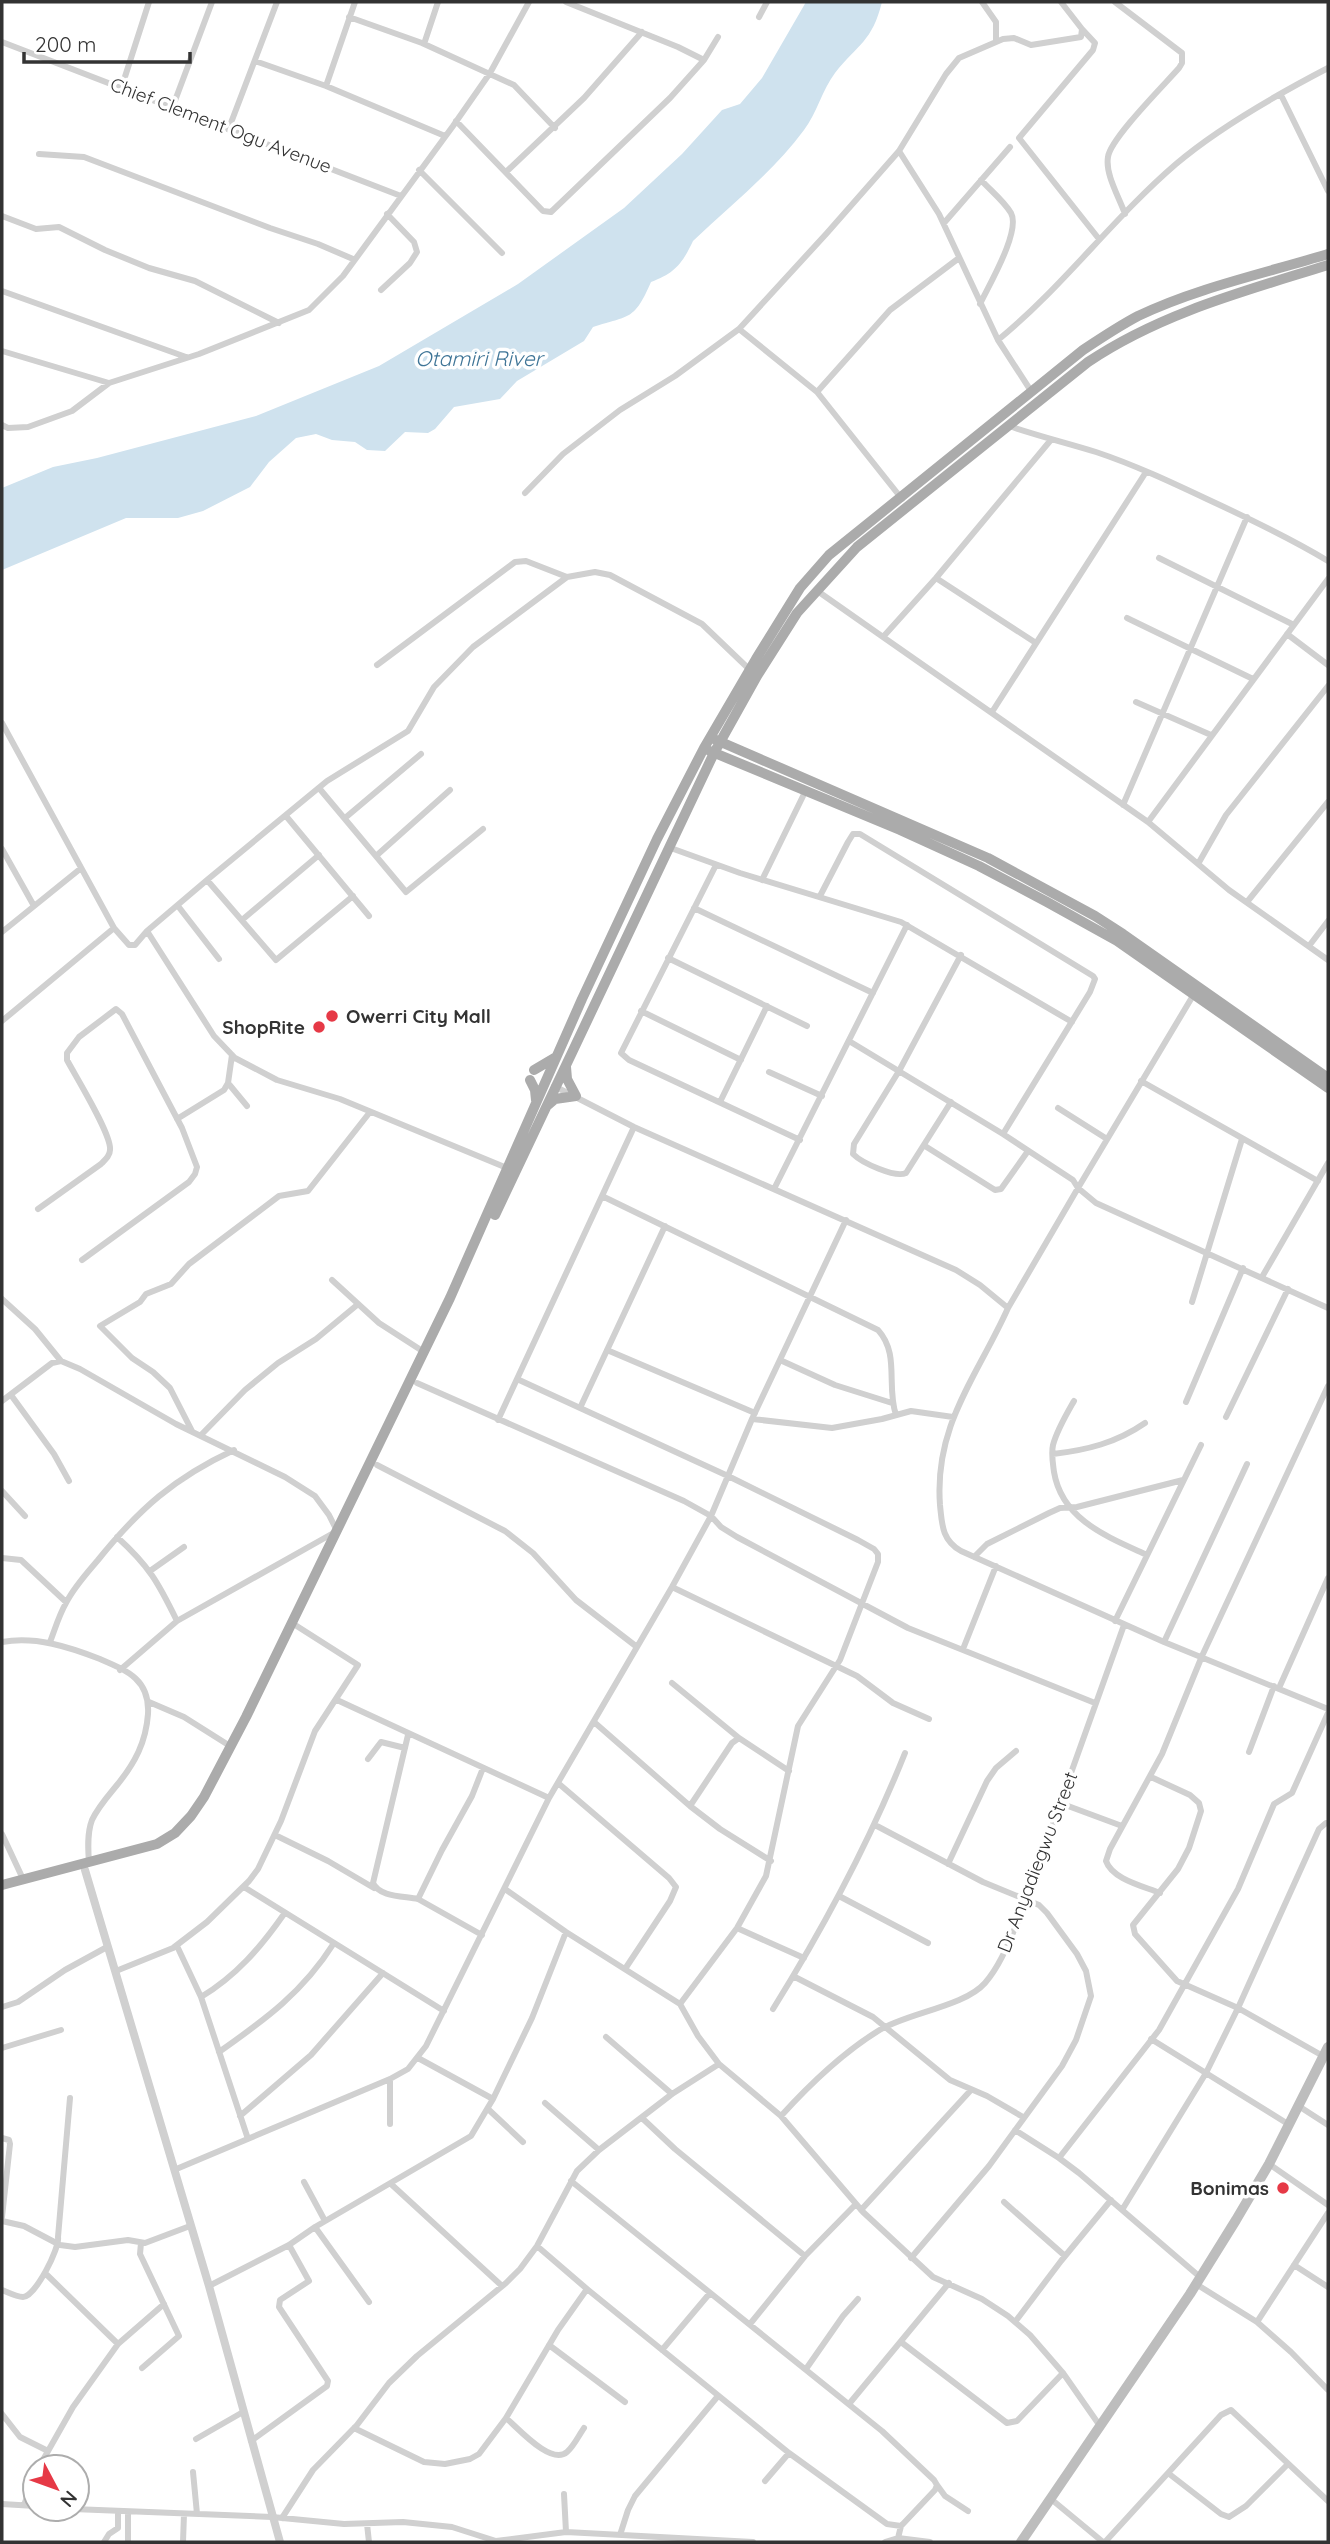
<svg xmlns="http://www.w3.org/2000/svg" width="1330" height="2544" viewBox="0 0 1330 2544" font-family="Quicksand,sans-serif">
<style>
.water{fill:#cfe2ee}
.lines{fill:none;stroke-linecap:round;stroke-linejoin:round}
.minor{stroke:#d0d0d0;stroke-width:6}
.tertiary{stroke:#d0d0d0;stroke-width:8}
.secondary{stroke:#bdbdbd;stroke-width:10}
.primary{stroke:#ababab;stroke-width:10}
.poi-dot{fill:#e63946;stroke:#fff;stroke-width:2.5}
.labels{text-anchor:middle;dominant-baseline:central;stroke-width:7;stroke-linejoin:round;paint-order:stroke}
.street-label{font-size:19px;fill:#333;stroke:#fff}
.poi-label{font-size:19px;font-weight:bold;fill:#333;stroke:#fff;text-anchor:end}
.water-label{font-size:21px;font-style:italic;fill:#3f7597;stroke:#fff}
</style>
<rect width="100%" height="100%" fill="#fff"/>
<!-- water -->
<path class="water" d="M806,2H882C872,42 858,44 835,73C822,90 817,113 804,130C773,172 731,205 693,241C682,264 675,273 651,282C634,321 630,315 593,327L584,341L517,381L500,399L454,407L435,429L428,433L405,432L385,451L367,450L355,442L332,440L316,434L296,438L269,462L250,487L203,511L178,518H126L2,570V488L53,467L97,458L256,416L379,366L518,284L624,208L682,154L722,110L740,104L762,78Z"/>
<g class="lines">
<!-- minor -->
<path class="minor" d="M566,2L678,47L704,60
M982,2L996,22V41
M1115,2L1182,53V63L1179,68C1165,84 1110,139 1108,157C1105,174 1119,197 1125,214
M349,17L422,43L514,85L555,128
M759,17L767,2
M1082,29L1095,43L1093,50L1019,138L1099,239
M2,42L401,196
M424,44L438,2
M255,61L326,86L445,136
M122,86L149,2
M326,86L355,2
M1281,95L1328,191
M173,106L212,2
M456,121L543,211L551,212L670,98L704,60L718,37
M229,128L277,2
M899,151L939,214L998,340L1031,391
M39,154L84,157L270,228L318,244L353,259
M419,170L502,253
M506,172L584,98L642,32
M2,216L36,229L59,227L105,250L149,268L195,281L279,323
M944,223L1010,147
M381,290L410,263L417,252L414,242L387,214
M2,291L186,357
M980,304C989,285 1021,231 1011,213C1004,201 990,190 981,180
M739,329L817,392
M998,340C1063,287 1112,219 1176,164C1217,129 1280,93 1328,68
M2,351L109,383
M2,425L8,428L28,427L72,411L109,383L199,354L309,310L343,276L453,126L490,73L529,2
M1009,426C1038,436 1067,443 1096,452C1135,465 1173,483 1209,500C1250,519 1290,538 1328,561
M1050,441L936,578L883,637L1148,822
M525,493L563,454L620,410L675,376L739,329L827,233L899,151L946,74L959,58L1003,39L1014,38L1031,45L1081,37L1082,29L1061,2
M902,499L817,392L890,310L959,258
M1159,558L1294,625
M936,578L1036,643
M1328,579L1148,822L1229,890L1328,960
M816,590L883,637
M1127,618L1253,679
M1287,634L1328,665
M377,665L515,562L526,561L567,577
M1136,702L1211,735
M992,712L1146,472
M2,723L114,928L129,945H135L147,931L207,880L327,781L408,731L434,687L473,647L567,577L595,572L610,575L702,624L750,670
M319,788L406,892L483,829
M1123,805L1247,517
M286,816L369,916
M345,818L421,754
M668,847L740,873L901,922L1072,1022
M2,849L34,906
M376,856L450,790
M1198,864L1226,815L1328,686
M716,865L621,1053L629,1060L800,1140
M207,880L276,960L353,896
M762,880L806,790
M820,896L848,842L853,834H860L1093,976L1095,979L1090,992L1003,1134
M1247,902L1328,802
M178,906L219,959
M694,908L873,993
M242,920L319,855
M147,931L214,1036L235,1058L277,1080L340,1099L507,1168
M2,932L80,869
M1309,946L1328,921
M668,958L807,1026
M641,1011L741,1060
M2,1021L114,928
M849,1041L1003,1134L1073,1180L1078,1188L1194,994
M769,1072L822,1096
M1141,1081L1318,1181
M228,1083L247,1106
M554,1086L634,1127L956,1270L980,1285L1008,1308C977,1377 934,1425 940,1505C942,1525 942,1540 961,1551L1164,1642L1328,1709
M720,1102L767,1006
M951,1102L906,1173C895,1178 862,1163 853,1154L854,1144L899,1071L961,955
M1058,1108L1107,1139
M177,1119L224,1090L228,1083L232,1055
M925,1146L995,1190L1001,1189L1028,1151
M774,1189L907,925
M602,1196L878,1330C900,1354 886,1386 896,1415
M38,1209L101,1164C105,1160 110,1156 110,1150C112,1135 76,1077 67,1060V1053L79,1037L116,1009L122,1014L182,1128L197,1167L195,1174L189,1182L82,1260
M1262,1277L1328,1163
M332,1280L379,1323L424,1352
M2,1299L35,1329L61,1361
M1192,1302L1242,1139
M1008,1308L1078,1188L1096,1203L1328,1308
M607,1350L755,1413
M780,1360L835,1385L892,1403
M517,1379L728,1476L858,1540L874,1549L878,1554V1562L840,1660L798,1726L766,1876L737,1928L680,2004
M417,1383L684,1501L711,1516L721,1527L737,1537L908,1628L1095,1703
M11,1395L54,1454L69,1481
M2,1401L52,1363L61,1361L80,1369L176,1424L285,1477L315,1496L329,1515L337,1531L177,1621L120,1670
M1074,1401C1066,1415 1057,1430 1053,1445C1051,1454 1053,1464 1054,1472C1062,1520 1108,1537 1147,1555
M1186,1402L1243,1268
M580,1408L665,1226
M1226,1417L1288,1289
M752,1419L832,1428L882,1419L911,1411L953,1417
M498,1420L634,1127
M192,1431L170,1388L153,1372L132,1358L100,1326L140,1302L146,1294L171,1284L189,1264L279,1196L308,1191L370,1112
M201,1435L245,1390L278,1363L316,1339L357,1305
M1053,1454C1087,1450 1116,1443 1145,1423
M377,1465L505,1531L533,1553L576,1600L637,1647
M2,1491L25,1516
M117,1537C149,1566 158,1582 177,1621
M974,1557L987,1544L1049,1513L1060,1508L1077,1507L1183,1480
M2,1558L21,1560L66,1602
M150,1571L184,1547
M672,1587L857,1676L893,1703L929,1719
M1115,1621L1201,1445
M2,1642C36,1636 69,1647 100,1659C128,1671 150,1680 148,1714C146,1742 135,1763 117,1785C108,1796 98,1807 92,1820C87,1833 88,1849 89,1862
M50,1642C55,1629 59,1615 66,1603C74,1587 87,1573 98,1560C139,1509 174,1478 234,1450
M1164,1642L1247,1464
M963,1649L996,1566
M672,1683L739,1738
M1279,1688L1328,1578
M337,1700L549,1798
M149,1702L184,1717L230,1746
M594,1722L690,1806L720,1829L771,1861
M408,1735L373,1883C379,1897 404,1896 418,1899L442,1850L472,1796L483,1768
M1249,1752L1274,1686
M368,1759L381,1742L405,1748
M1151,1777L1190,1795L1199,1803L1201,1811L1189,1848L1178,1869L1133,1925L1135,1934L1177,1981L1238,2008L1323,2056
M558,1783L669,1878L676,1887L670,1901L625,1969
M1060,1803L1122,1826
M690,1806L732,1743L739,1738L789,1771
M875,1825L983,1882L1039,1905L1047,1913L1077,1954L1086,1971L1091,1996L1076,2040L1062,2066L989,2166L911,2258
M2,1834L23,1879
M275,1835L328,1861L374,1888
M948,1864L987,1781L996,1768L1016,1751
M244,1887L444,2011
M505,1889L566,1932L680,2004L698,2036L719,2064L781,2116L863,2212L933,2277L982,2299L1008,2316L1030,2335L1063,2373L1100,2426
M1160,1893C1143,1886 1112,1879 1106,1861L1110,1849L1162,1754L1202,1656L1328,1386
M839,1896L928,1943
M418,1899L482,1935
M737,1928L804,1958
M177,1946L201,1997L248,2139
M116,1971L173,1948L207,1922L249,1881L258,1869L281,1821L315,1731L358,1665L292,1623
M793,1976L873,2017L950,2080L987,2096L1023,2117
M201,1997C236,1976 261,1947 284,1914
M2,2007L18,2002L65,1970L107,1947
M773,2009C824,1927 869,1843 905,1753
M606,2037L672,2094
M1151,2039L1288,2124
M2,2048L61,2030
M219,2052C266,2019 303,1992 334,1943
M418,2058L493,2099
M390,2079V2124
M545,2103L599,2150
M1297,2105L1328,2125
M488,2109L523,2142
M240,2116L311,2055L383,1973
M781,2116C810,2084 841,2054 878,2031C906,2013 964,2007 985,1983C1000,1966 1009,1942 1018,1921L1124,1625
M642,2118L675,2149L805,2256
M1015,2130L1059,2158L1079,2173L1200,2277
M2,2138L9,2140L10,2144L2,2217
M1059,2158L1159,2030L1238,1889L1274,1804L1292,1793L1328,1713
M1269,2164L1328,2205
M174,2170L390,2079L408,2069L426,2046L549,1798L672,1587L711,1516L752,1419L846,1220
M571,2181L882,2431L934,2480L937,2485L935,2490L901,2526L898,2538
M304,2182L325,2221
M391,2184L502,2286
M1004,2202L1065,2256
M861,2210L971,2090
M1122,2210L1206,2073L1238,2008L1319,1829L1326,1823H1328
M2,2221L24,2226L60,2245L75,2247L128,2240L145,2243L190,2226
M315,2227L369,2302
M141,2243L140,2254L179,2336L142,2368
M537,2246L587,2289L789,2453L887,2524L901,2526
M1294,2265L1328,2287
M45,2273L118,2344
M1196,2284L1257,2322L1291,2352L1328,2390
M209,2286L289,2245L315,2227L471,2136L493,2099L532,2018L566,1932
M2,2290C7,2292 17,2297 23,2297C35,2297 60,2248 58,2237L70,2098
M1015,2322L1061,2261L1111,2200
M1257,2322L1328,2213
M750,2324L805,2256L856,2204
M901,2342L1007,2423L1017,2421L1063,2373
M549,2345L625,2402
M662,2350L710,2293
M806,2369L843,2316L858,2299
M849,2404L949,2283
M2,2414L20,2437L48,2451
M506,2418C518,2428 551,2466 567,2452C574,2446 579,2435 584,2428
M354,2428L424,2462L445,2464L470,2459L479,2454L506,2418L558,2330L587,2289
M196,2439L243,2412
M251,2441L327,2386L328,2381L279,2307L280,2300L309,2281L289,2245
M39,2467L73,2407L118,2344L164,2304
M193,2472L197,2514
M1168,2473L1221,2514L1229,2517L1246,2506L1288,2464
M765,2481L789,2453
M937,2485L945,2496L968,2511
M564,2494L566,2532
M1051,2499L1103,2542
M2,2504L35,2506
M24,2505L35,2475
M73,2509L272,2517L344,2524L403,2522L452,2527L496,2541L566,2532L753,2542
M128,2512V2542
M282,2518L313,2470L357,2425L389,2383L417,2356L506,2283L520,2269L537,2246L577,2171L599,2150L672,2094L719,2064
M367,2524L369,2542
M620,2535L628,2510L635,2496L718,2396
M104,2542L109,2534L118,2528V2512
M183,2542L184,2514
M885,2542L898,2538L930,2542
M1105,2542L1221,2415L1231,2410L1328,2501"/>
<!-- tertiary -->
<path class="tertiary" d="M85,1870L209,2286L280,2542"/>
<!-- secondary -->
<path class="secondary" d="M1021,2542L1190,2294L1236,2220L1269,2164L1328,2047"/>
<!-- primary -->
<path class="primary" d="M714,739L988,858L1095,916L1123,934L1328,1078
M710,751L900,830L979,866L1047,902L1117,941L1328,1088
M534,1070L556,1057
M530,1080L535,1090L536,1100
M548,1105L555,1099L576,1096L567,1079L566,1067
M495,1215L714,753L757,676L797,613L857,547L1088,362C1161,313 1245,291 1328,265
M2,1885L157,1844L175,1833L191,1816L204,1797L246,1717L450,1298L582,999L657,839L704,748L756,659L800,588L829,555L1083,350C1101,338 1119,326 1138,316C1196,288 1266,273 1328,254"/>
</g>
<!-- markers -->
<g class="poi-dot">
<circle cx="332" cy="1016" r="7"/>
<circle cx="319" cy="1027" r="7"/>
<circle cx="1283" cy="2188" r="7"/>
</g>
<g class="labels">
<!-- street labels -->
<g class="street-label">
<text transform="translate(221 125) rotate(21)">Chief Clement Ogu Avenue</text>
<text transform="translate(1037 1862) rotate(-69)">Dr Anyadiegwu Street</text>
</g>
<!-- poi labels -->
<g class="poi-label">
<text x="346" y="1016" text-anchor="start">Owerri City Mall</text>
<text x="305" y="1027">ShopRite</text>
<text x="1269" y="2188">Bonimas</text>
</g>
<!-- water labels -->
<g class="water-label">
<text x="479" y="358">Otamiri River</text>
</g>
</g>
<!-- border -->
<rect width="1330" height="2544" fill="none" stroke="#333333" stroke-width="7"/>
<!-- north arrow -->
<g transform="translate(56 2488) rotate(131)"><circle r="33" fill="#ffffff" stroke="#adadad" stroke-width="2"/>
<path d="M0-5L12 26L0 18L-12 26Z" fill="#e63946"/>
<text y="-10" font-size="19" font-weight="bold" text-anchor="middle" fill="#333333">N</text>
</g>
<!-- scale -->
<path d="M24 52v10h166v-10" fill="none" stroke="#333333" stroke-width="3.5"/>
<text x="35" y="52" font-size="21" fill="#333333" stroke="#ffffff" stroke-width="5" paint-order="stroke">200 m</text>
</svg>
